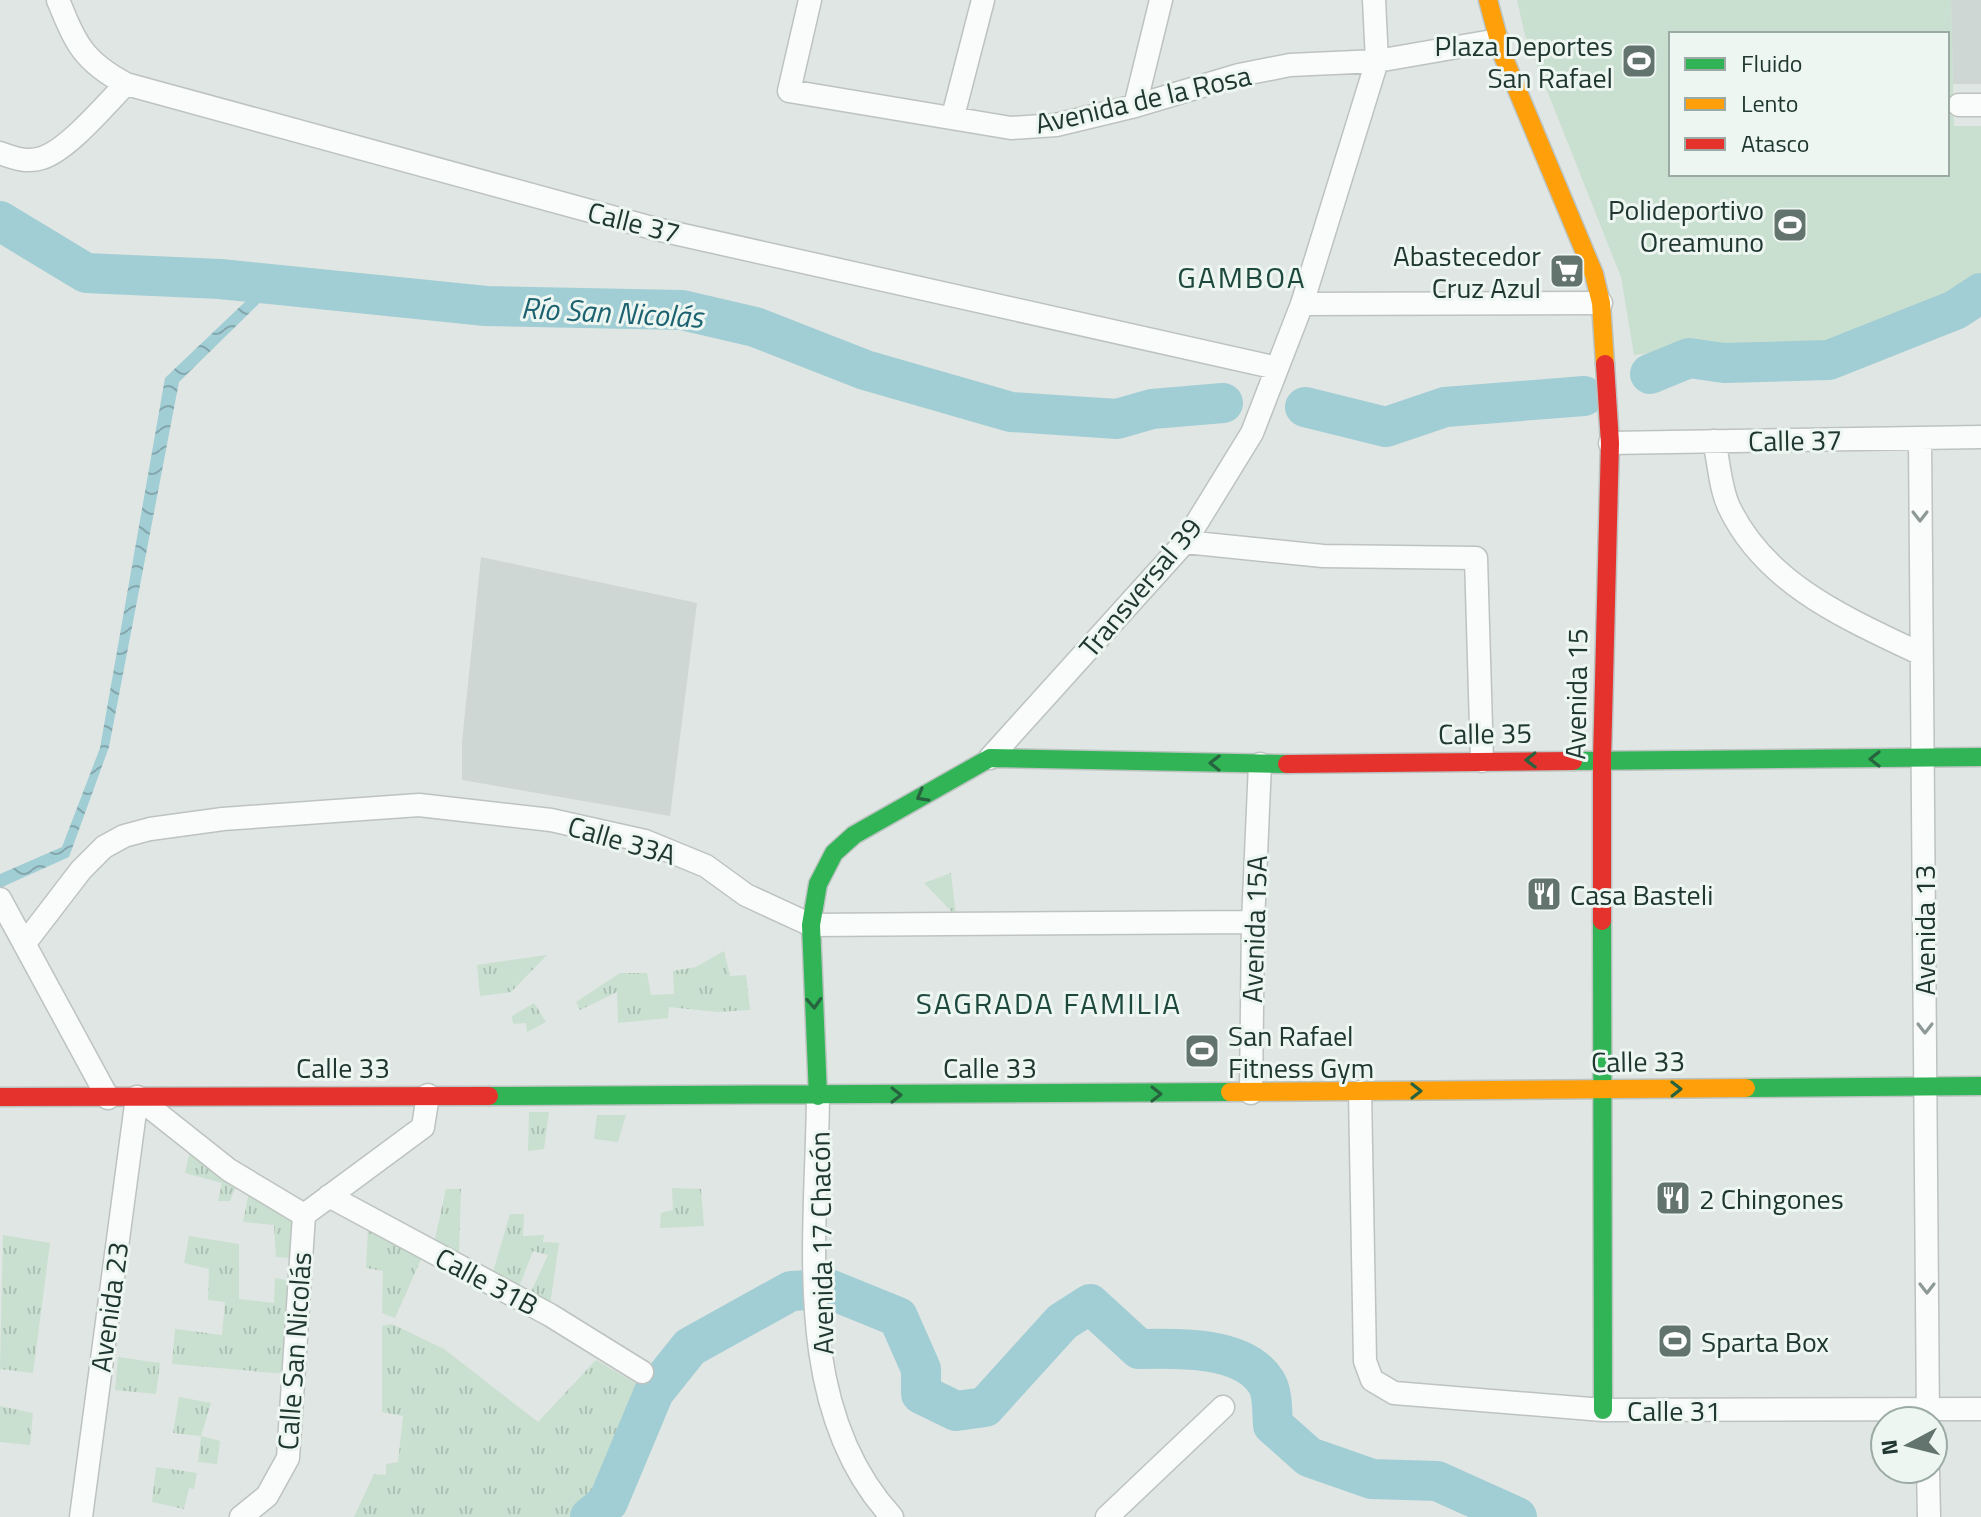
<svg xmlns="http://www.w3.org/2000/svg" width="1981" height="1517" viewBox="0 0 1981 1517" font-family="'Titillium Web',sans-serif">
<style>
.built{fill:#ced7d3}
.grass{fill:url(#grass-tufts)}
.park{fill:#c9dfd0;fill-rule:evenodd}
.water{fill:url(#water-waves)}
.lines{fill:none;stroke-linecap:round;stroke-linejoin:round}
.river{stroke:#a1cdd4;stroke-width:40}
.street-casing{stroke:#bdc3c0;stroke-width:25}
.fast-casing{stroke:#bcc4c1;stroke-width:21}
.slow-casing{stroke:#bcc4c1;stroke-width:21}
.jam-casing{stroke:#bcc4c1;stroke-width:21}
.street{stroke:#fafbfb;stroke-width:22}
.fast{stroke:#30b455;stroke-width:18}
.slow{stroke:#ff9f0a;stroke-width:18}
.jam{stroke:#e5322d;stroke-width:18}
.oneway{stroke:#8d9996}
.oneway2{stroke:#26633e}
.labels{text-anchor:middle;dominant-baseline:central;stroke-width:6;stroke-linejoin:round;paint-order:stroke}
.poi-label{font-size:28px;fill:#203731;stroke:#edf6f1;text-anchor:start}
.street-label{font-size:28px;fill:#203731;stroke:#edf6f1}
.neighbourhood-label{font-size:30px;letter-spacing:2px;fill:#1d483e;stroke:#edf6f1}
.water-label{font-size:30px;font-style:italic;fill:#1c6270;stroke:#edf6f1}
</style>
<defs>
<pattern id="grass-tufts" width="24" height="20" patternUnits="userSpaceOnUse" patternTransform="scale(2)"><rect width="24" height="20" fill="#c9dfd0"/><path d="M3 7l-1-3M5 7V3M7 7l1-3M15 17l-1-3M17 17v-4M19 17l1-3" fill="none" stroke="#acc0b3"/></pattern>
<pattern id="water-waves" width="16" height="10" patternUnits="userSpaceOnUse" patternTransform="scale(2)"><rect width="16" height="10" fill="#a1cdd4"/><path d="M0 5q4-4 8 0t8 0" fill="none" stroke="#83a7ad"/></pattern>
</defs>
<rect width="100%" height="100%" fill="#e0e6e3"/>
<!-- built -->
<path class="built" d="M1951,0H1981V84H1953Z
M481,557L697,603L670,816L462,780V742Z"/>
<!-- grass -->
<path class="grass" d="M951,873L956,916L924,883Z
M724,951L730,976L746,975L750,1010L718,1012L669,1007L668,1018L618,1023L617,992L580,1010L576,1002L620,973H647L651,995L674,994L673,971L696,967Z
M547,955L511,992L480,996L477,965Z
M534,1003L546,1022L527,1032L526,1023L513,1024L512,1016Z
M529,1112H549L544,1149L528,1151Z
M597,1115H626L618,1142L594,1139Z
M190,1151L236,1186L230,1201H218L222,1183L185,1173Z
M672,1188L701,1189L704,1226L660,1228L661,1213L673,1210Z
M446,1189H461L459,1253L435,1239Z
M249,1192L295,1220L292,1258L276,1257L274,1225L243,1222Z
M510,1214H524L523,1236L544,1235L543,1242L559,1243L550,1305L530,1294L548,1255L533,1251L519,1287L493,1272Z
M368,1228L422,1257L395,1318L382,1313L383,1271L366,1268Z
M3,1235L50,1243L33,1373L0,1369Z
M189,1236L239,1244V1299L274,1303L275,1278L292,1281L287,1374L172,1364L175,1329L222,1335L225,1302L208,1300L209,1269L184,1263Z
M392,1324L444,1349L538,1422L596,1360L654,1394L608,1502L590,1517H354L374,1474L386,1475V1464L398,1462L403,1416L382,1412V1326Z
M118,1357L160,1363L156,1394L115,1390Z
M179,1397L211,1403L201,1436L220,1441L217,1464L198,1462L201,1436L173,1433Z
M0,1406L33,1413L30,1445L0,1442Z
M156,1467L197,1473L194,1489L189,1488L184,1509L152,1502Z"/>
<!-- park -->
<path class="park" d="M1517,0H1951L1954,126H1981V275L1911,320L1830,345H1721L1634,355L1621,277L1525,35ZM1671,34H1947V174H1671Z"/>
<!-- water -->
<path class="water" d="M264,284L278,285L179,382L109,747L69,857L0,888V874L62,847L100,748L165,378Z"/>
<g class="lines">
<!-- river -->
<path class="river" d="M0,221L86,273L220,279L486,306L682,310L755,327L865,370L1011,412L1117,419L1152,409L1223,403
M1650,374L1689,358L1724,363L1829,360L1955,310L1981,293
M1305,407L1386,427L1445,407L1584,396
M590,1517L608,1502L654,1392L690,1347L791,1291L829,1289L898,1317L921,1369V1394L956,1411L985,1407L1062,1322L1090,1304L1139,1349C1177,1348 1244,1346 1266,1382C1273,1392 1272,1413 1273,1425L1309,1457L1372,1479L1437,1481L1517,1517"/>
<defs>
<path id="street" d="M58,0C76,44 83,61 126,84L656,229L1277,368
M810,0L789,91L1011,128L1056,125L1135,106L1239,75L1290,65L1377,61L1498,40
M1959,105H1981
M1135,106L1161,0
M953,116L983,0
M0,153C14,158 27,163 42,158C68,150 106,104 126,84
M1302,304L1601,303
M1920,438L1928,1421
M1714,441C1719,462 1720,488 1729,507C1766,585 1848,619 1921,654
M1610,443L1981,437
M1185,542L1323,556L1476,558L1482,761
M990,758L1185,542L1252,433L1302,304L1377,61L1374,0
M0,899L108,1098
M25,943L81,870L104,847L124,836L150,829L223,819L419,805L551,820L645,841L706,866L746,895L811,925L1253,922
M1360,1092L1365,1361L1372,1380L1394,1393L1603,1410L1981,1409
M1251,1093L1253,922L1260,764
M818,1096C817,1233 790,1407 892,1517
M137,1097L229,1170L304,1215
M329,1196L550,1315L642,1372
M304,1215L423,1127L428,1095
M1928,1469L1929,1517
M81,1517L137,1097
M241,1517L267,1496L288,1458L304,1215
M1107,1517L1223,1407"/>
<path id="fast" d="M1573,761L1981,757
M1602,921L1603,1410
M1746,1088L1981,1086
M489,1096L1230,1092
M818,1096L811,925L818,884L834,853L854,835L990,758L1287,764"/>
<path id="slow" d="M1488,0L1503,56L1594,274L1601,303L1605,364
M1230,1092L1746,1088"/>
<path id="jam" d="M1287,764L1573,761
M1602,921V760L1610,443L1605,364
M0,1097L489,1096"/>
</defs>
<!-- street casing -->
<use href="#street" class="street-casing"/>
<!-- fast casing -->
<use href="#fast" class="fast-casing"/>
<!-- slow casing -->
<use href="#slow" class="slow-casing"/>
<!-- jam casing -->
<use href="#jam" class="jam-casing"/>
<!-- street -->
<use href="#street" class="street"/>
<!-- fast -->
<use href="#fast" class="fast"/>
<!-- slow -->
<use href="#slow" class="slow"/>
<!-- jam -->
<use href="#jam" class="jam"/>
</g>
<!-- one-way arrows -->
<defs><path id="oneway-chevron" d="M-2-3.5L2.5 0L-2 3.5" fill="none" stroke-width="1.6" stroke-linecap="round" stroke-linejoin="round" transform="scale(2)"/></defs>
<g class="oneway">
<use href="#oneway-chevron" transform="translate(1920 516) rotate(90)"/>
<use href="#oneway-chevron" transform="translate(1925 1028) rotate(90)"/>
<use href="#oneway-chevron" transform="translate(1927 1288) rotate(90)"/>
</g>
<g class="oneway2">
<use href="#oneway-chevron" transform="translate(1875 759) rotate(180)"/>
<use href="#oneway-chevron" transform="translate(1531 760) rotate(179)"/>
<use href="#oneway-chevron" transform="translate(1215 763) rotate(-179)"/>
<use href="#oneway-chevron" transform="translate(922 796) rotate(151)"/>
<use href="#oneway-chevron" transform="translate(814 1003) rotate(87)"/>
<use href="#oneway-chevron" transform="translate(1676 1089) rotate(-1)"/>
<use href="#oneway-chevron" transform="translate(1416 1091)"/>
<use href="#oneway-chevron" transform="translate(1156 1094)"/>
<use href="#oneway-chevron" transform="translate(896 1095)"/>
</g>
<!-- icons -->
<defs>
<symbol id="stadium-square" viewBox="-11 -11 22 22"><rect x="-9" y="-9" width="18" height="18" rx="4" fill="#63746f" stroke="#edf6f1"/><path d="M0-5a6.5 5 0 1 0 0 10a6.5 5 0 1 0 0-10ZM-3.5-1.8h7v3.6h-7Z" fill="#fff"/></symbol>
<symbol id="supermarket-square" viewBox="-11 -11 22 22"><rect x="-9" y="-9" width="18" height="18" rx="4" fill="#63746f" stroke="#edf6f1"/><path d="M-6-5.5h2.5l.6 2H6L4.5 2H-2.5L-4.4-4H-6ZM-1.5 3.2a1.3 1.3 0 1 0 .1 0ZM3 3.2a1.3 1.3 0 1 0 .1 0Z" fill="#fff"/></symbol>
<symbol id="restaurant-square" viewBox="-11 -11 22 22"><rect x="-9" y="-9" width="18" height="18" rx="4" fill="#63746f" stroke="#edf6f1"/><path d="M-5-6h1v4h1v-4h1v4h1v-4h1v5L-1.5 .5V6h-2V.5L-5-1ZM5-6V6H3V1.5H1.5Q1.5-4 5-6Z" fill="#fff"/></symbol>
</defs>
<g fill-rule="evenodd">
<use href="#stadium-square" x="1619" y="41" width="40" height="40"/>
<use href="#stadium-square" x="1770" y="205" width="40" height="40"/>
<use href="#supermarket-square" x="1547" y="251" width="40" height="40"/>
<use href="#restaurant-square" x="1524" y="874" width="40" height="40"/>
<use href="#stadium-square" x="1182" y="1031" width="40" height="40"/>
<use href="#restaurant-square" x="1653" y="1178" width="40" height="40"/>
<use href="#stadium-square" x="1655" y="1321" width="40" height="40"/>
</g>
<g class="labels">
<!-- poi labels -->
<g class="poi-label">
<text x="1613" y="45" text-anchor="end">Plaza Deportes<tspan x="1613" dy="32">San Rafael</tspan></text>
<text x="1764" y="209" text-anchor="end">Polideportivo<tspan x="1764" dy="32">Oreamuno</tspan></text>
<text x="1541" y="255" text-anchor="end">Abastecedor<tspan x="1541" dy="32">Cruz Azul</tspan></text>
<text x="1570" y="894">Casa Basteli</text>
<text x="1228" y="1035">San Rafael<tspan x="1228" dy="32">Fitness Gym</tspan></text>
<text x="1699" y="1198">2 Chingones</text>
<text x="1701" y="1341">Sparta Box</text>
</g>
<!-- street labels -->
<g class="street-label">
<text transform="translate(1143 99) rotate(-13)">Avenida de la Rosa</text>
<text transform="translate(634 222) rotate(14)">Calle 37</text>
<text transform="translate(1795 440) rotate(-1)">Calle 37</text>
<text transform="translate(1140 587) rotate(-50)">Transversal 39</text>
<text transform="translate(1576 694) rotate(-89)">Avenida 15</text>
<text transform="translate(1485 733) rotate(-1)">Calle 35</text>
<text transform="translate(622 840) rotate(16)">Calle 33A</text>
<text transform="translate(1254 929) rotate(-88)">Avenida 15A</text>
<text transform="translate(1924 930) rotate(-90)">Avenida 13</text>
<text transform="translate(1638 1061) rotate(-1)">Calle 33</text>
<text x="343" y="1067">Calle 33</text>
<text x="990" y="1067">Calle 33</text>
<text transform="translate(821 1243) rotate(-91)">Avenida 17 Chacón</text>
<text transform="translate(487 1281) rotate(28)">Calle 31B</text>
<text transform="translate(109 1307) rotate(-82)">Avenida 23</text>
<text transform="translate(294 1351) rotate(-86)">Calle San Nicolás</text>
<text x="1674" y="1410">Calle 31</text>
</g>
<!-- neighbourhood labels -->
<g class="neighbourhood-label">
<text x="1242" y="277">GAMBOA</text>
<text x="1049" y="1003">SAGRADA FAMILIA</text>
</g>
<!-- water labels -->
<g class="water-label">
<text transform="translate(612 312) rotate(3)">Río San Nicolás</text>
</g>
</g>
<!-- legend -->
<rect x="1669" y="32" width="280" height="144" fill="#edf6f1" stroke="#9baaa4" stroke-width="2"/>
<rect x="1685" y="58" width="40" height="12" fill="#30b455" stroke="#9baaa4" stroke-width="2"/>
<text x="1741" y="72" font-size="24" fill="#203731">Fluido</text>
<rect x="1685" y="98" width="40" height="12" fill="#ff9f0a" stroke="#9baaa4" stroke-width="2"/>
<text x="1741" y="112" font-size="24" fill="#203731">Lento</text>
<rect x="1685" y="138" width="40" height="12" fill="#e5322d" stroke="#9baaa4" stroke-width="2"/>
<text x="1741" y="152" font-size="24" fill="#203731">Atasco</text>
<!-- north arrow -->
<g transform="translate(1909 1445) rotate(263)"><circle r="38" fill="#edf6f1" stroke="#9baaa4" stroke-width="2"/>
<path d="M0-6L14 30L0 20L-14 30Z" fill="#63746f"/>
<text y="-12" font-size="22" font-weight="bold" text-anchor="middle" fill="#203731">N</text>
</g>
</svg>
